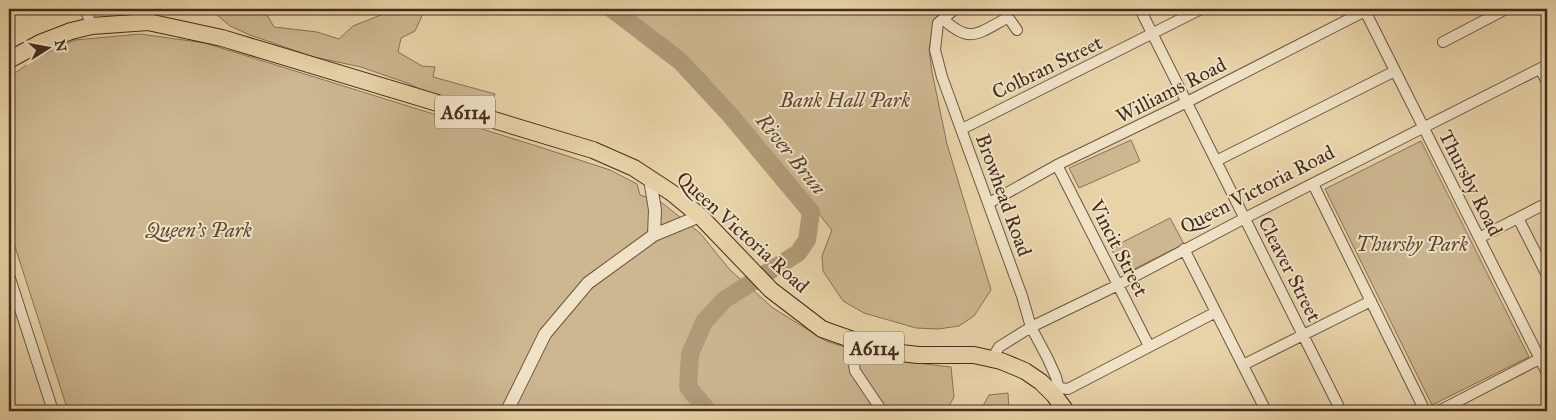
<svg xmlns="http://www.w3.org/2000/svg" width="1556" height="420" viewBox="0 0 1556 420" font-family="'IM FELL Great Primer',serif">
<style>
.green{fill:#ccb790;stroke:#887256}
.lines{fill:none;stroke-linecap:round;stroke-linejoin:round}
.river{stroke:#b09b78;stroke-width:18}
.minor-casing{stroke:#6c563f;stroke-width:12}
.tertiary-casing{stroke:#6c563f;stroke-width:14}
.trunk-casing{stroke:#432d1c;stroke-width:18}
.minor{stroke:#f0e2c6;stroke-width:10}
.tertiary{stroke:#f0e2c6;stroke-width:12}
.trunk{stroke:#e8d3a8;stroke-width:16}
.labels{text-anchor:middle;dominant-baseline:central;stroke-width:4;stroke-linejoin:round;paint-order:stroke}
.shield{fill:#f0e2c6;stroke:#77634f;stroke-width:1}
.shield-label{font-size:19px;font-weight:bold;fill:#432d1c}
.street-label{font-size:20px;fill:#432d1c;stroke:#f0e2c6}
.park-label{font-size:20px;font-style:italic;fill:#5e4933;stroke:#f0e2c6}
.water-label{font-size:21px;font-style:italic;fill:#5e4833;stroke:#f0e2c6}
</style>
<rect width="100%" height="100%" fill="#e8d3a8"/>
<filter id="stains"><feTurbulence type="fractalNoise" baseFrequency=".004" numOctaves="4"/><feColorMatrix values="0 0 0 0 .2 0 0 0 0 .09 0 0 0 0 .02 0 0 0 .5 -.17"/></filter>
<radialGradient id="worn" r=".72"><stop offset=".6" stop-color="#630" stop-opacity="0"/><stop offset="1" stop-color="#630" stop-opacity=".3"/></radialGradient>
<!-- green -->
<path class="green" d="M218,9H266L267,15L274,27L317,32L339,39L353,26L396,9H425L415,31L401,38L398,52L422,66L435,67L433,77L495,94L489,111L437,97L407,83L361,67L314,57L250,35L230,26L217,15Z
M621,9H945L935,19L929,49L932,72L947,144L991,290L974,316L959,326L938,329L916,328L864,313L843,301L823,271L822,256L832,230L705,75L689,61Z
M140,34L205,43L543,148L610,170L637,184L640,195L661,202L700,233L730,270L773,308L826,341L882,359L951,367L954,397L946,411H68L9,228V77L38,57L75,40Z
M1131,140L1140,161L1079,188L1069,168Z
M1421,141L1529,357L1432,405L1325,189Z
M1170,218L1184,244L1124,274L1111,248Z
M1008,393L1009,411H980L989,395Z"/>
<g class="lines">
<!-- river -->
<path class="river" d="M612,9L680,61L731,116L811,212L807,240L798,253L724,300L704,322L690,354L688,387L708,411"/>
<defs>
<path id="minor" d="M85,9L92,26
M955,9L938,23L935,50L942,77L1022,296L1031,327L1048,359L1056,377L1059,389L1054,395
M1140,9L1341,411
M1364,9L1547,373
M943,19C970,44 977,34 1007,18L1010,20L1017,30
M1443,42L1506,9
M1540,69L1547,82
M962,129L1201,9
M1216,161L1395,71
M1057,165L1149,346
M1313,184L1425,411
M989,203L1057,165L1187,102L1369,9
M1518,218L1547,275
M1479,238L1547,203
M1184,249L1266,411
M9,275L53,411
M850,340L855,371L882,411
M992,359L999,347L1031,327L1118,285L1245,218L1547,65
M1243,365L1371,301
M1059,388L1068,389L1216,312
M1439,411L1547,355"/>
<path id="tertiary" d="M650,179L655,210L654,235
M507,411L545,334L588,283L654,235L700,216"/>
<path id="trunk" d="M9,60L40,43L71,31L92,26L148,22L222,38L593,150L634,168L672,193L700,216L771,290L822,329L884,351L918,355H974L1001,361L1025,371L1041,382L1054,395L1066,411"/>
</defs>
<!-- minor casing -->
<use href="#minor" class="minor-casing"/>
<!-- tertiary casing -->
<use href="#tertiary" class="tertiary-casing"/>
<!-- trunk casing -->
<use href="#trunk" class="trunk-casing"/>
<!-- minor -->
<use href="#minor" class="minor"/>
<!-- tertiary -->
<use href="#tertiary" class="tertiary"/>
<!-- trunk -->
<use href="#trunk" class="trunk"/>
</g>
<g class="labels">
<!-- shield labels -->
<g class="shield">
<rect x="435" y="95.5" width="60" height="33" rx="4"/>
<rect x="844" y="331.5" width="60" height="33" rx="4"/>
</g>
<g class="shield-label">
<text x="465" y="112">A6114</text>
<text x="874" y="348">A6114</text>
</g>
<!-- street labels -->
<g class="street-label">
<text transform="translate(1047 67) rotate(-26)">Colbran Street</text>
<text transform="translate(1171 90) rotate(-27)">Williams Road</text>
<text transform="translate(1471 183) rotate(63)">Thursby Road</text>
<text transform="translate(1257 189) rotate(-27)">Queen Victoria Road</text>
<text transform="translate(1004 195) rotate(70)">Browhead Road</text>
<text transform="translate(743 232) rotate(42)">Queen Victoria Road</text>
<text transform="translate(1119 248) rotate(63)">Vincit Street</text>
<text transform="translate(1290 269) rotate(63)">Cleaver Street</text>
</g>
<!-- park labels -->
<g class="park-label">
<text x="845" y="100">Bank Hall Park</text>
<text x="199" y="230">Queen's Park</text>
<text x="1412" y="244">Thursby Park</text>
</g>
<!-- water labels -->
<g class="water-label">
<text transform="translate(791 154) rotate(51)">River Brun</text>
</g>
</g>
<!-- margin -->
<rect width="1556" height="420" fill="none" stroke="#e8d3a8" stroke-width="30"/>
<rect x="10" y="10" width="1536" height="400" fill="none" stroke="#432d1c" stroke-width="2.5"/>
<rect x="15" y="15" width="1526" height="390" fill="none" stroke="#432d1c"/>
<!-- north arrow -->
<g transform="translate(48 48) rotate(79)" stroke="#f0e2c6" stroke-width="4" paint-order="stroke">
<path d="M0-4L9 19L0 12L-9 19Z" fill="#432d1c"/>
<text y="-8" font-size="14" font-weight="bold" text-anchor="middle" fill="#432d1c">N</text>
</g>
<rect width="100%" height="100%" filter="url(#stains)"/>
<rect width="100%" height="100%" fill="url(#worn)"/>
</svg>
